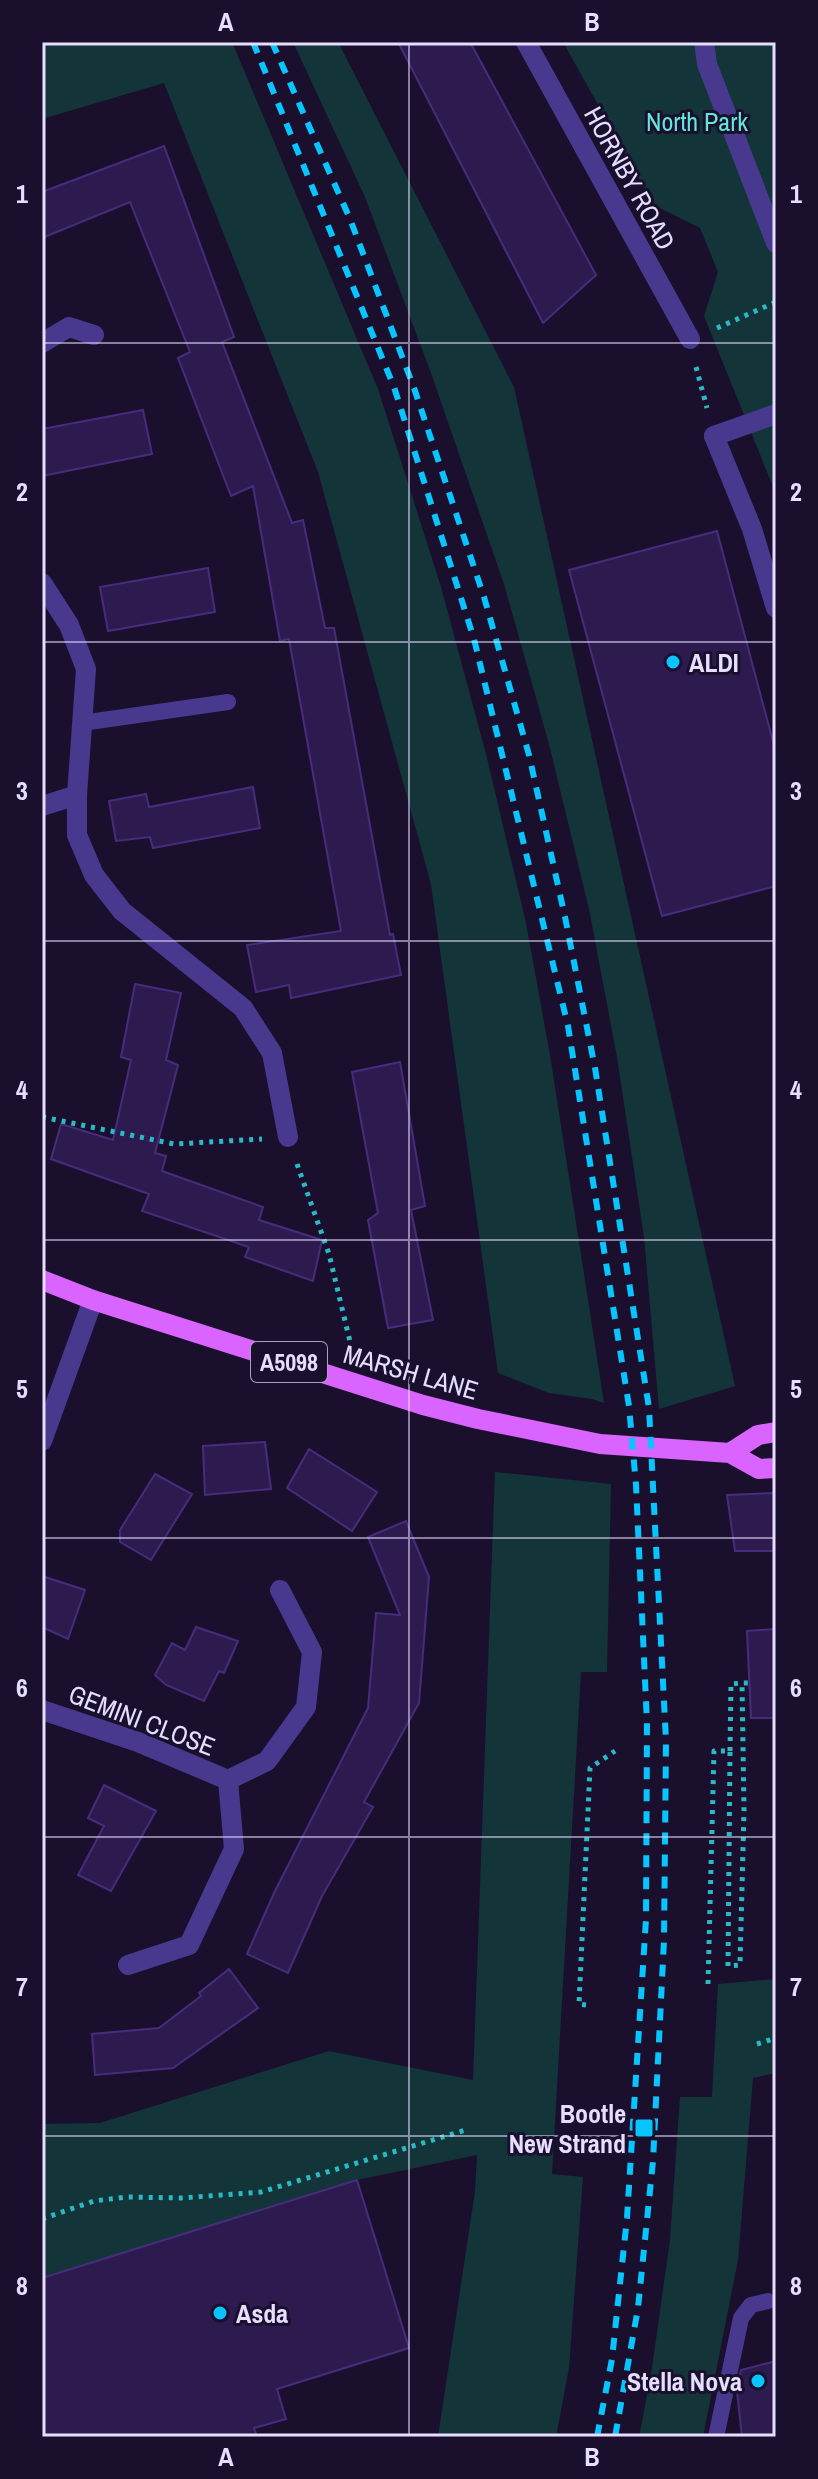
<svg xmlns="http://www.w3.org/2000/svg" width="818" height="2479" viewBox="0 0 818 2479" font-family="'Archivo Narrow',sans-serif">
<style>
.green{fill:#133539}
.building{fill:#2d1b50;stroke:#472c7d;stroke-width:2}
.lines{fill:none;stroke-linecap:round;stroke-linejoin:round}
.path{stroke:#2abac6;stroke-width:5;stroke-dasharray:4 6;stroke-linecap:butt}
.service{stroke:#48398f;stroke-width:16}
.minor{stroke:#48398f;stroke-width:20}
.tertiary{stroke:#48398f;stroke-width:20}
.primary{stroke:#da64ff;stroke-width:20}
.rail{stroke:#09c5ff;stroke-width:6;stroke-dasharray:12 10;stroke-linecap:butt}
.grid{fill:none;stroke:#e6ddff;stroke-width:2;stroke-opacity:0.55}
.poi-dot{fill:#09c5ff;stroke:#1a102e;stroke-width:3}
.labels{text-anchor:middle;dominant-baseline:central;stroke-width:6;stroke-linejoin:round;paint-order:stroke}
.shield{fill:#1a102e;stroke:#a9a0c0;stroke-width:2}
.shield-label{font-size:24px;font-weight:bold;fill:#e6ddff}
.park-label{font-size:26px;fill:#61e7d8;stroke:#1a102e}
.street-label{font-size:26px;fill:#e6ddff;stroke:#1a102e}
.poi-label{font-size:26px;font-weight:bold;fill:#e6ddff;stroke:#1a102e;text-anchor:start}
.neatline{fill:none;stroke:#e6ddff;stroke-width:3}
.grid-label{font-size:26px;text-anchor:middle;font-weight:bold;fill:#e6ddff}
</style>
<rect width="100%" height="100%" fill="#1a102e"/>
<!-- green -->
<path class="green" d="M42,42H232L378,389L441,587L486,754L526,923L550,1055L604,1403L592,1399L549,1393L498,1373L431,884L318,472L164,83L42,119Z
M293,42H338L514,387L735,1386L659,1409L644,1237L617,1057L589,909L549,744L504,584L431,373L365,197Z
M563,42H776V494L704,316L718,272L700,228L654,205Z
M495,1472L611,1484L607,1672H581L552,2174L583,2177L569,2368L556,2437H438L475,2191L477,2155L357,2180L42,2278V2124L100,2123L329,2051L473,2080Z
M776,1979V2073L753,2078L738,2260L703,2437H639L651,2375L670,2240L680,2097H712L718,1984Z"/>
<!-- building -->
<path class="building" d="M398,42H470L596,275L543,323Z
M164,146L234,337L222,342L292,523L303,520L325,628H334L390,935L393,934L401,975L291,998L289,985L256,992L247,945L341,931L289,639L280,641L253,486L231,496L178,358L190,352L130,202L42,238V192Z
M143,410L152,454L42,476V429Z
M717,531L776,753V886L662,916L569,570Z
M208,568L215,612L108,631L100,587Z
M253,787L260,828L153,848L150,837L116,841L109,801L146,794L149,807Z
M135,984L181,993L166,1060L178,1065L155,1153L166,1156L162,1171L263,1207L259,1220L322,1240L313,1281L245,1257L249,1247L142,1211L149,1194L51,1159L61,1124L113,1140L131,1060L121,1057Z
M400,1062L425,1206L411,1210L433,1320L388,1328L368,1220L378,1213L352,1072Z
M265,1442L271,1489L205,1495L203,1446Z
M309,1449L377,1492L352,1531L287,1488Z
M155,1474L192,1494L151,1560L120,1542V1530Z
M776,1493V1551H735L727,1495Z
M406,1521L429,1577L419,1703L364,1802L373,1807L322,1896L288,1973L247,1954L274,1893L368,1708L376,1613L400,1615L368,1537Z
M42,1576L85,1590L68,1639L42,1627Z
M196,1627L238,1641L224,1673L219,1671L204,1701L166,1685L155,1675L172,1643L185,1650Z
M776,1629V1718H751L747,1631Z
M104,1785L156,1811L111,1891L78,1875L104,1826L88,1818Z
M229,1969L258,2008L173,2068L95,2075L92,2034L159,2028L201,1996L199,1993Z
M357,2180L409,2348L277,2389L286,2419L254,2428L257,2437H42V2278Z
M776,2361V2437H742L737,2391L741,2370Z"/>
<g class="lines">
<!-- path -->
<path class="path" d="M717,328L776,302
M696,367L707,408
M42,1117L174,1144L262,1139
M297,1164L329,1254L353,1354
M730,1751L731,1684L742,1683
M708,1984L714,1751H730L728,1966L740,1965L744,1810L742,1683H749
M586,2005L579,2004L590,1768L615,1751
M757,2044L776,2038
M42,2219L94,2201L126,2197L181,2198L261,2192L469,2129"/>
<!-- service -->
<path class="service" d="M82,723L228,702
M716,2437L741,2318L751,2305L768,2301"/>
<!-- minor -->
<path class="minor" d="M526,42L690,339
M704,42L707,64L776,243
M42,343L69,327L94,335
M714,436L776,414
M42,583L69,625L86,669L77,795V835L94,875L122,911L243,1008L272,1053L288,1137
M42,806L77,795
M42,1441L93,1300
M42,1710L138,1742L228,1780L267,1761L306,1707L312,1652L280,1590
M128,1965L189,1945L234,1849L228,1780"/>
<!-- tertiary -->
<path class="tertiary" d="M714,436L752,529L776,608"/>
<!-- primary -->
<path class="primary" d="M42,1280L93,1300L423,1405L478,1419L600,1444L730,1453L759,1469L776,1468
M730,1453L758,1435L776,1432"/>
<!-- rail -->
<path class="rail" d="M253,42L394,387L474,639L568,1026L629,1406L636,1485L647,1723L646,1919L627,2218L612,2359L597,2437
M272,42L350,219L414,388L484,597L529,755L565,917L595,1068L649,1408L666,1741L664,1940L653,2161L638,2308L615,2437"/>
</g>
<!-- grid -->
<path class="grid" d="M409,42V2437M42,343H776M42,642H776M42,941H776M42,1240H776M42,1538H776M42,1837H776M42,2136H776"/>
<!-- markers -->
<g class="poi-dot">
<circle cx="673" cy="662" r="8"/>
<rect x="634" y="2118" width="20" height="20" rx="4"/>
<circle cx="220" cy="2313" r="8"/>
<circle cx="758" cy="2381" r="8"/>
</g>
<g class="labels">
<!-- shield labels -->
<rect class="shield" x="251" y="1342" width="76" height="40" rx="6"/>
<g class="shield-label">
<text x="289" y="1362">A5098</text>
</g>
<!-- park labels -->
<g class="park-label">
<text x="697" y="121">North Park</text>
</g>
<!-- street labels -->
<g class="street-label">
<text transform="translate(630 178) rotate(61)">HORNBY ROAD</text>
<text transform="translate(411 1372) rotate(16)">MARSH LANE</text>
<text transform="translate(142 1720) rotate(21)">GEMINI CLOSE</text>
</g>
<!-- poi labels -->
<g class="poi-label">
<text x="689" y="662">ALDI</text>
<text x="626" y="2113" text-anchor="end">Bootle<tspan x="626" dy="30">New Strand</tspan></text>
<text x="236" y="2313">Asda</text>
<text x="742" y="2381" text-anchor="end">Stella Nova</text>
</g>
</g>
<!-- border -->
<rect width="818" height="2479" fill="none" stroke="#1a102e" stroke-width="88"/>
<rect x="44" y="44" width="730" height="2391" class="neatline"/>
<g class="grid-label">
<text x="226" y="31">A</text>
<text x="592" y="31">B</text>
<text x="22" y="203">1</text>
<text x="796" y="203">1</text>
<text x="22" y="501">2</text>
<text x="796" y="501">2</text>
<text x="22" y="800">3</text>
<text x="796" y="800">3</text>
<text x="22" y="1099">4</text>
<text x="796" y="1099">4</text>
<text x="22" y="1398">5</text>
<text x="796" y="1398">5</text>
<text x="22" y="1697">6</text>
<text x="796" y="1697">6</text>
<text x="22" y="1996">7</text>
<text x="796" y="1996">7</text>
<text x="22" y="2295">8</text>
<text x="796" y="2295">8</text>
<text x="226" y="2466">A</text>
<text x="592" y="2466">B</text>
</g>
</svg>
